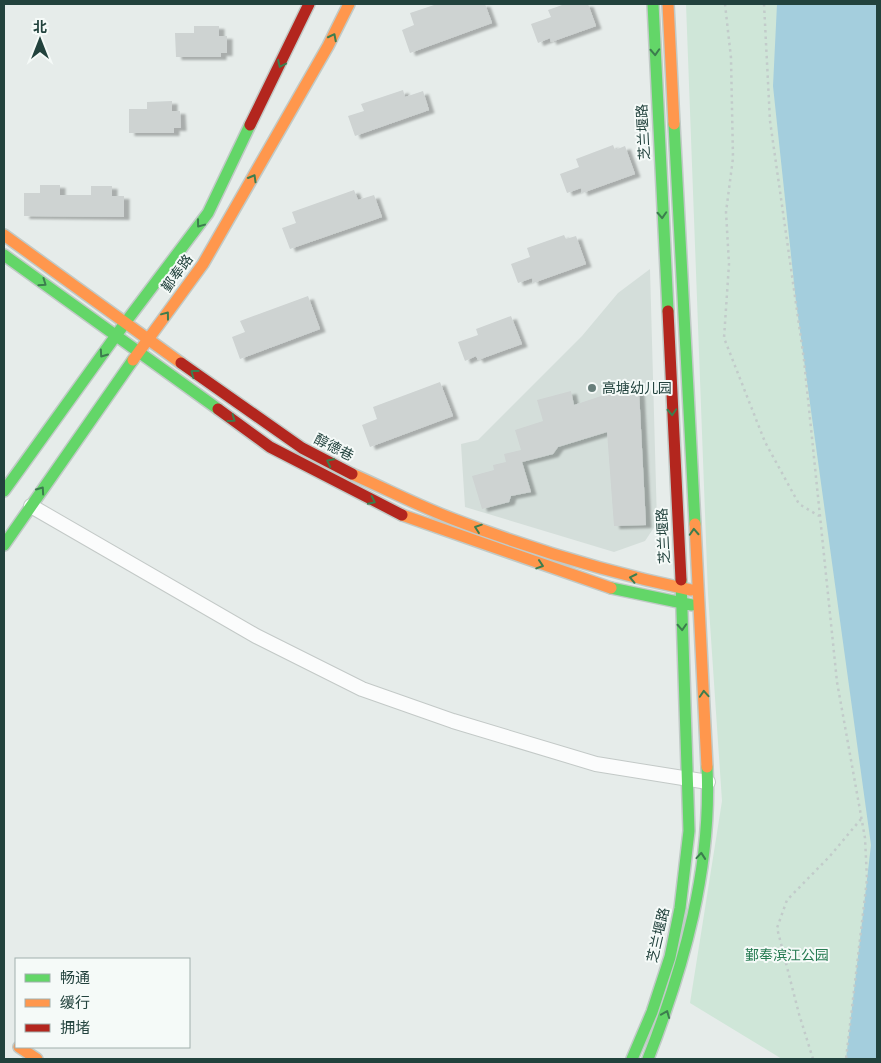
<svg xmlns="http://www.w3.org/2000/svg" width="881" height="1063" viewBox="0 0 881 1063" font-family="'Roboto Condensed','Noto Sans SC',sans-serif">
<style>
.built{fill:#d4deda}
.green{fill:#cfe6d8}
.water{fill:#a4cedd}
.building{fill:#ced3d2;filter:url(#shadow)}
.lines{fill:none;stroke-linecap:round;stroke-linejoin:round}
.street-casing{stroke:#c3c9c7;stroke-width:16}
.fast-casing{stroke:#c1cac7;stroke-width:14}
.slow-casing{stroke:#c1cac7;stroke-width:14}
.jam-casing{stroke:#c1cac7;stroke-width:14}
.path{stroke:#c2cbca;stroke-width:2.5;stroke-dasharray:2.5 4;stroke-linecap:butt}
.street{stroke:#fbfcfc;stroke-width:14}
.fast{stroke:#63d668;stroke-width:11}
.slow{stroke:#ff974d;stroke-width:11}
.jam{stroke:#b3261e;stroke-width:11}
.oneway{stroke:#3c7d4e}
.poi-dot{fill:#677e7a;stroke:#f5faf8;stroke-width:2}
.labels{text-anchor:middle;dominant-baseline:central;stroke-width:4;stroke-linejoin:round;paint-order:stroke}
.street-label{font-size:14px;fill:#22423d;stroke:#f5faf8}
.poi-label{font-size:14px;fill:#22423d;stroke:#f5faf8;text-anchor:start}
.park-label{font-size:14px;fill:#287c53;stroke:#f5faf8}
</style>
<defs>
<filter id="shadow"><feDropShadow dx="5.5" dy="3" stdDeviation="1" flood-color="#0004"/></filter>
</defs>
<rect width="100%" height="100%" fill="#e6ecea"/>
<!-- built -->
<path class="built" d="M650,269L657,523L645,541L614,552L465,507L461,444L478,440L582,336L618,293Z"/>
<!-- green -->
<path class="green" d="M686,4H780L867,769L877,942L864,1059H782L690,1003L722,801L708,594Z"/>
<!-- water -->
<path class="water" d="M777,4H877V1059H846L871,845L796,302L773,86Z"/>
<!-- building -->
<path class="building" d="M437,4H485L492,23L410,53L402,30L414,25L410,13Z
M565,4H588L596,26L551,42L550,38L538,43L531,24L551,17L548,10Z
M194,26H219V36H227V53H221V57H176L175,33H194Z
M403,90L405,97L423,91L429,110L355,136L348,116L364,111L361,104Z
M172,101V111H180L181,128H174V133H129V109H147V102Z
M613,145L615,150L625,146L635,174L582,193L581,188L567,193L560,174L579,167L576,159Z
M40,185H60V195H91V186H112V196H124V217L24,216V193H40Z
M354,190L358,200L374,195L382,217L290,249L282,228L296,223L292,212Z
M564,235L566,239L576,236L586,264L533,283L532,278L518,283L511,264L530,257L527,248Z
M308,296L320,329L240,359L232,337L245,332L240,321Z
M511,316L522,344L478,360L476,356L465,361L458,342L478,335L476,329Z
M440,382L453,416L370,447L362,425L377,419L373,407Z
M639,390L646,525L614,526L607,432L558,447L553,454L522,462L531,492L511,496L509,502L482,509L472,476L494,470L493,465L506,462L504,454L521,450L515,430L543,421L537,400L571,391L574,405L604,395L607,391Z"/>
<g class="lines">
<defs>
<path id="street" d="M31,506L256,636L362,689L453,721L596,764L708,782"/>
<path id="fast" d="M653,4L668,311
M674,124L695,524
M4,255L218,409
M4,491L125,323L208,213L250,125
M4,545L133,360
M611,588L692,605
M632,1059L652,1012L670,957L680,908L689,831L681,580
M648,1059C684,966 712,868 707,767"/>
<path id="slow" d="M668,4L674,124
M4,235L181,363
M133,360L203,264L328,46L349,4
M352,474C386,489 419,506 453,519C531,549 610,573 691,590
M402,515L611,588
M695,524L707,767
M19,1047L37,1059"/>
<path id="jam" d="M250,125L309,4
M668,311L681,580
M181,363L302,448L352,474
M218,409L270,447L402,515"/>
</defs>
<!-- street casing -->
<use href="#street" class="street-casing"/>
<!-- fast casing -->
<use href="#fast" class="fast-casing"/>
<!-- slow casing -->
<use href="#slow" class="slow-casing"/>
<!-- jam casing -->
<use href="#jam" class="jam-casing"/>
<!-- path -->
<path class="path" d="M725,4L731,58L733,158L726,212L729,264L724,338L765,442L799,504L819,516
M764,4L770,121L804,360L837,682L865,838L867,879L846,1059
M813,1059L799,1014L777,928L787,900L830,856L861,819"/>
<!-- street -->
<use href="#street" class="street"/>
<!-- fast -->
<use href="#fast" class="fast"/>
<!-- slow -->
<use href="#slow" class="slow"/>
<!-- jam -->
<use href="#jam" class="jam"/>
</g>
<!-- one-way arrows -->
<defs><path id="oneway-chevron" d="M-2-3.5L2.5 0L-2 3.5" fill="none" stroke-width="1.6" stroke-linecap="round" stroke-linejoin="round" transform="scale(1.25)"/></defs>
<g class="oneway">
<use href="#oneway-chevron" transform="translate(333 37) rotate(-63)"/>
<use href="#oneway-chevron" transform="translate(655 52) rotate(87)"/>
<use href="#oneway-chevron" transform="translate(281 64) rotate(115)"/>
<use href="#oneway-chevron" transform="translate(253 178) rotate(-60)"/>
<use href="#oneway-chevron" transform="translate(662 215) rotate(87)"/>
<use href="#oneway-chevron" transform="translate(200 224) rotate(127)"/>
<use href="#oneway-chevron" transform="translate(43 283) rotate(35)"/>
<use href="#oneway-chevron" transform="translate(166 315) rotate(-53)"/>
<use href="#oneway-chevron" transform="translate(103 354) rotate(125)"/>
<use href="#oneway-chevron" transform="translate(194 373) rotate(-143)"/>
<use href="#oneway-chevron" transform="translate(672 412) rotate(87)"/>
<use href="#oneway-chevron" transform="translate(232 419) rotate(36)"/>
<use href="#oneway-chevron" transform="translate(330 462) rotate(-153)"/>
<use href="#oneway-chevron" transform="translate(41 490) rotate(-55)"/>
<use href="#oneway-chevron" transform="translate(372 501) rotate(26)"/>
<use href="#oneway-chevron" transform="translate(478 528) rotate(-161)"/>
<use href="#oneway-chevron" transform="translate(694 532) rotate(-93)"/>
<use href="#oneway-chevron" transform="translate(540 565) rotate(18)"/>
<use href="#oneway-chevron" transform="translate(633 578) rotate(-168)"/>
<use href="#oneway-chevron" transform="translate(682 627) rotate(87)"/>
<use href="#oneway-chevron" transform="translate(704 694) rotate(-94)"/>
<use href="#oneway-chevron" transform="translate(701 856) rotate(-85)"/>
<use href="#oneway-chevron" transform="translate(666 1014) rotate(-68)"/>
</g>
<!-- markers -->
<circle class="poi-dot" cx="592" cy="388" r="5"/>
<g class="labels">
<!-- street labels -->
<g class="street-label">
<text transform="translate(643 132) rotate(-93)">芝兰堰路</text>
<text transform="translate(177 273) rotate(-54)">鄞奉路</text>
<text transform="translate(334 447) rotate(27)">醇德巷</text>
<text transform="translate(663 536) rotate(-93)">芝兰堰路</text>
<text transform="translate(658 935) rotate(-77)">芝兰堰路</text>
</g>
<!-- poi labels -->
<g class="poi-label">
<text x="602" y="388">高塘幼儿园</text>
</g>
<!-- park labels -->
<g class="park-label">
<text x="787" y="955">鄞奉滨江公园</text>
</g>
</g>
<!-- border -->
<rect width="881" height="1063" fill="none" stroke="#22423d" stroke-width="10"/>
<!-- legend -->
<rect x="15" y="958" width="175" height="90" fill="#f5faf8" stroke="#a1b0ad"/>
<rect x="25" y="974" width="25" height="8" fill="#63d668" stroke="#a1b0ad"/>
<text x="60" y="983" font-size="15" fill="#22423d">畅通</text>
<rect x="25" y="999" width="25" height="8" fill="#ff974d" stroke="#a1b0ad"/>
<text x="60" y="1008" font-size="15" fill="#22423d">缓行</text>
<rect x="25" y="1024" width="25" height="8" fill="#b3261e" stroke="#a1b0ad"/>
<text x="60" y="1033" font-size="15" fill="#22423d">拥堵</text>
<!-- north arrow -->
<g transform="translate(40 40)" stroke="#f5faf8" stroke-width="4" paint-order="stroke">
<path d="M0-4L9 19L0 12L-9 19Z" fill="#22423d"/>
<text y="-8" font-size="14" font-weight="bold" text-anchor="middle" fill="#22423d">北</text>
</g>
</svg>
